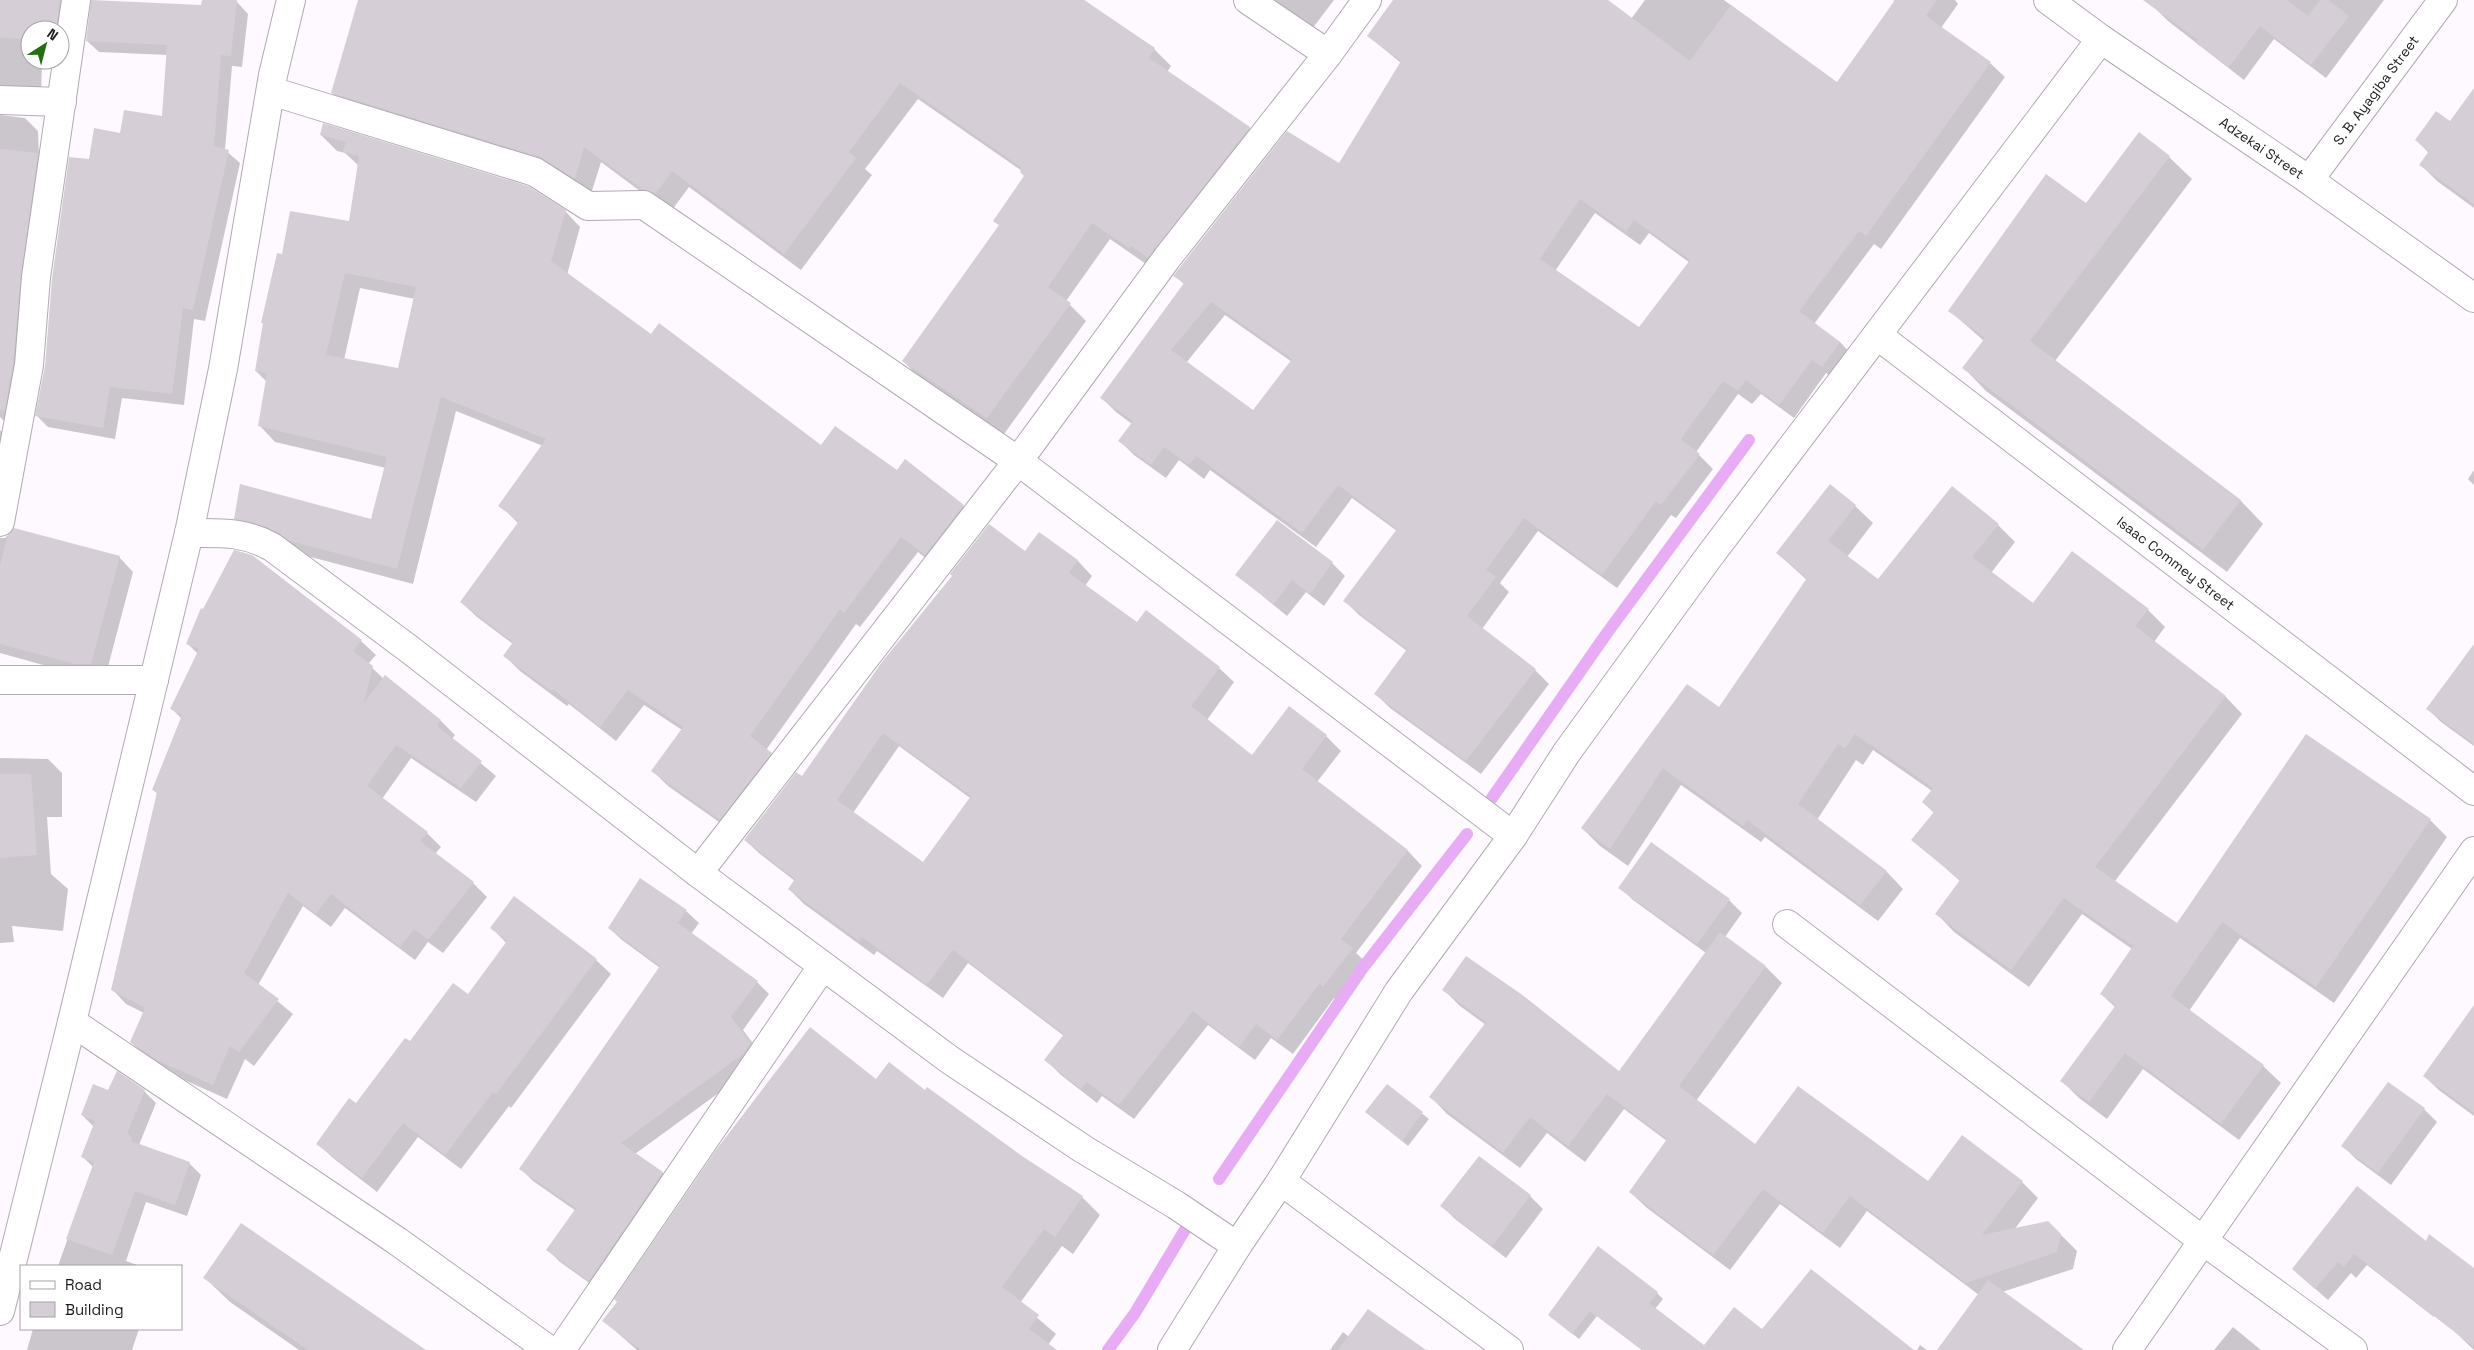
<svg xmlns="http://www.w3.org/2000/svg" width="2474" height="1350" viewBox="0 0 2474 1350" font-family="'Space Grotesk',sans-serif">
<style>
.shadow{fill:#0003;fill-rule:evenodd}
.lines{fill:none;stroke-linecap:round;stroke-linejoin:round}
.stream{stroke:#e8acf4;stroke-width:12}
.building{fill:#d5ced6;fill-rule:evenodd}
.street-casing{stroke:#b1aab2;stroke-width:30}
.street{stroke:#fff;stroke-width:28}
.labels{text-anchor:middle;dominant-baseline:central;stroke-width:4;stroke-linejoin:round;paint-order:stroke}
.street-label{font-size:14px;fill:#1c1a1d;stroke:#fff}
</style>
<rect width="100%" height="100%" fill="#fef8ff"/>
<!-- shadow -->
<path class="shadow" d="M0,0H70L60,30H30V60H42L41,98L0,104Z
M203,0L237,2L248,14L242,67L232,66L225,150L240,163L205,321L194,319L184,405L122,398L115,439L48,427L37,416L90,161L121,134L163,118L168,55L99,52L87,41L202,6Z
M359,0H1084L1154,49L1171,66L1167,72L1249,128L1266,145L1146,264L1110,239L1066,301L1086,321L1004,434L920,378L903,361L1000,226L994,221L1025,176L1022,171L918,99L865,169L872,175L801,270L689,187L672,210L660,206L601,162L591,194L349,109L332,93Z
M1273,0H1334L1312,29Z
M1395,0H1606L1631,19L1645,0H1724L1837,84L1895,1L1893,0H1955L1958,4L1941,28L1990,63L2005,77L1881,249L1874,244L1814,324L1840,342L1854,357L1836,380L1826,373L1794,418L1761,394L1752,404L1738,394L1696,452L1713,469L1676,518L1671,515L1617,588L1538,531L1500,583L1509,592L1482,629L1535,670L1549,684L1481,774L1390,708L1376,694L1407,651L1359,615L1345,601L1397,531L1352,498L1316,547L1210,470L1204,479L1179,460L1166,478L1134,455L1120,441L1132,424L1116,412L1102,398L1184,284L1175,276L1340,165L1401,63L1368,36ZM1595,213L1640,245L1649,233L1690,263L1639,329L1555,271ZM1225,315L1292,362L1253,412L1186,363Z
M2159,0H2384L2326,78L2274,39L2244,80L2168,21L2154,7Z
M2474,90V208L2437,181L2421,165L2429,153L2416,140L2450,123Z
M0,115L25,118L38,131L39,156L50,167L17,423L3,420L0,417Z
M324,125L565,211L580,227L567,275L651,336L822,446L897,472L963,506L979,521L941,570L918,552L860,627L856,624L766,750L786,769L736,834L668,786L653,771L682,730L644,705L616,741L569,704L567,706L520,671L504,655L513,644L477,617L461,602L519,524L500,505L543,446L456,411L413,584L307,556L251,534L235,518L372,520L386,468L275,442L260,426L267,382L256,371L264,324L262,323L283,256L350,223L359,166L345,153L337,151L321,135ZM360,288L415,299L399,370L344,360Z
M2169,157L2192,179L2055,361L2241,501L2263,524L2227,572L1986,391L1964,368L1984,341L1950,311Z
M0,430L11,441L0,526Z
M2474,470V485L2468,479Z
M1855,506L1873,523L1847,557L1878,581L1998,525L2015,542L1991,573L2034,604L2148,610L2165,627L2154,642L2225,696L2242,714L2115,881L2177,925L2430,820L2447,837L2334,1003L2240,938L2189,1011L2263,1066L2281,1083L2239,1140L2143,1069L2107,1119L2079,1098L2062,1081L2115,1007L2101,994L2132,949L2082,914L2029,987L1954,932L1937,914L1961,882L1913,839L1934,813L1923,802L1932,791L1873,750L1863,765L1856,760L1817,820L1886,871L1903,889L1878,921L1765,837L1761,842L1681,785L1628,866L1600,846L1582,828L1719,709L1807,580L1777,553Z
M1277,521L1332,563L1345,576L1324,606L1306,592L1287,616L1237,575Z
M14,529L119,557L133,572L105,678H90L0,653V538H5Z
M1039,533L1078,561L1092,576L1085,586L1137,624L1219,668L1234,682L1207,720L1252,756L1289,707L1326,736L1341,751L1317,782L1408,851L1422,866L1356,953L1367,963L1339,1001L1334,998L1293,1054L1271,1038L1255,1060L1208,1025L1134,1119L1102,1096L1097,1103L1061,1075L1046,1060L1064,1036L968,963L943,998L877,951L874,955L804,904L789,889L795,881L760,854L745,840L803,778L1025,553ZM899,746L970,798L923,863L853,813Z
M361,641L376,655L368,664L384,679L385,677L441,721L455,735L452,739L496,776L476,802L411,758L382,799L427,833L441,847L435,854L473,883L487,897L443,953L428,942L415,960L345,908L331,927L303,906L258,985L293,1014L254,1066L245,1059L227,1099L173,1075L145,1056L131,1042L144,1013L126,1004L112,989L158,794L153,790L182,719L171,708L198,654L188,644Z
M2474,669V746L2441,722L2428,709Z
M0,758L48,759L62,773V817H47L51,874L68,889L63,931L12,926L14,942L0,943Z
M1620,888L1729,900L1742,913L1725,937L1766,967L1782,983L1696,1101L1755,1146L1928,1183L2022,1182L2038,1198L2014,1230L2060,1234L2077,1251L2073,1269L2002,1292L2078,1350H1939L1979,1295L1867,1211L1840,1248L1780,1204L1730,1270L1647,1208L1630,1192L1667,1141L1624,1109L1585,1162L1547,1133L1520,1168L1447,1114L1431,1097L1486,1025L1460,1006L1444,990L1619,1073L1706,953L1633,900Z
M686,911L699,923L691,934L757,982L769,994L743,1030L763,1057L757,1065L635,1154L663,1173L675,1185L602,1292L560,1262L548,1250L576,1211L533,1181L521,1169L660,968L622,940L609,928Z
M492,928L596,960L611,974L511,1108L509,1106L461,1169L418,1137L377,1192L333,1158L318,1144L468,995L507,944Z
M2474,1031V1116L2440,1091L2424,1076Z
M876,1080L925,1092L1082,1197L1100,1215L1073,1254L1062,1246L1020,1303L1056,1334L1048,1345L1054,1350H637L604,1321Z
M1387,1086L1429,1119L1408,1146L1367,1112Z
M144,1091L156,1103L139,1145L189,1163L201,1175L187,1216L146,1202L126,1261L140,1266H58L93,1167L83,1157L94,1127L82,1115L109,1092Z
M2424,1109L2437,1122L2391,1185L2356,1159L2343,1146Z
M1480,1158L1530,1196L1543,1209L1506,1258L1455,1219L1442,1206Z
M2357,1188L2454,1267L2434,1317L2367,1265L2356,1278L2351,1273L2328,1300L2293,1269Z
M205,1278L423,1350H299L230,1302Z
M1657,1293L1663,1299L1655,1309L1685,1350H1642L1597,1316L1579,1339L1549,1315Z
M2474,1300V1350L2452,1329Z
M2233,1327L2261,1350H2214Z
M33,1329H139L132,1350H27Z
M1343,1332L1349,1337L1419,1350H1330Z
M1920,1345L1927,1350H1917Z"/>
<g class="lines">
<!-- stream -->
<path class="stream" d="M1492,798L1607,633L1749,440
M1219,1179L1362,969L1467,834
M1108,1350L1135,1313L1186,1228"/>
</g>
<!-- building -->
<path class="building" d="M0,0H60L56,30H30V39L0,38Z
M91,0L201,5L202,0H237L231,56L221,55L214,146L229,150L193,310L183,308L172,394L110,387L103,428L35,416L45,366L52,279L69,157L89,159L94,128L120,133L124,110L162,116L167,45L86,41Z
M358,0H1084L1155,48L1149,58L1250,127L1148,258L1131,246L1129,248L1092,223L1048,287L1071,303L987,418L902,361L999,225L993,221L1024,176L1020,172L1022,168L900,83L849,152L856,158L784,254L672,171L655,194L642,189L584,147L575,179L540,157L331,93Z
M1393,0H1608L1690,61L1731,5L1837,82L1895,0H1937L1926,16L1991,62L1866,236L1859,231L1799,311L1840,342L1822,367L1812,360L1779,405L1746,380L1738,391L1723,381L1681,439L1700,454L1661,505L1656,501L1602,575L1524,518L1486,570L1496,577L1467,616L1536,669L1466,761L1374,694L1407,649L1343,601L1397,529L1338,485L1302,533L1196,456L1189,465L1164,447L1151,465L1118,441L1133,421L1100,398L1184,283L1173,276L1287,131L1339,163L1401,61L1367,36ZM1580,199L1626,232L1634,220L1690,260L1639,327L1540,259ZM1211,302L1292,359L1253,410L1171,350Z
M2143,0H2287L2308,16L2320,0H2328L2349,16L2311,65L2260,26L2229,67L2196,43L2198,40Z
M2474,88V204L2419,165L2429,151L2415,140L2436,111L2450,121Z
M323,123L528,186L566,210L551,261L651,334L659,323L821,445L835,426L897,470L905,459L964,505L925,555L901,537L844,613L840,609L750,736L772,753L720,820L651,771L683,727L628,690L600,727L553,689L551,691L503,656L513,642L460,602L519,521L498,506L546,439L441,397L397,569L290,541L267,527L234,519L240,484L371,519L387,457L258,426L267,373L255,371L263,323H261L277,253L282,254L290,211L349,221L359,156L343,152L346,142L320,135ZM345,273L416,287L398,368L326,355Z
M2139,132L2170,156L2030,341L2241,500L2203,550L1962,368L1985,338L1948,311L2046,174L2086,203Z
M0,149L38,153L21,275L13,363L5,411L0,410Z
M1830,484L1856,505L1828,541L1878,579L1952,486L1999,524L1972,557L2033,603L2072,551L2149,609L2135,626L2226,696L2095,867L2177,923L2306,734L2431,819L2316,987L2222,922L2171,996L2264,1065L2221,1124L2125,1053L2089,1102L2060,1081L2116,1005L2100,994L2133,946L2064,898L2011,970L1935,914L1960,880L1911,840L1934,812L1922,802L1933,788L1855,734L1845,748L1838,744L1798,804L1887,871L1860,905L1747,820L1743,826L1663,768L1610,849L1581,828L1687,684L1719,707L1807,578L1776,553Z
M1277,520L1333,562L1310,594L1292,580L1274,604L1235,575Z
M989,524L1025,551L1039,532L1078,560L1069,573L1137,622L1146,610L1220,667L1191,706L1252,755L1289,706L1327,735L1302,769L1408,850L1341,939L1353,948L1323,987L1319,984L1277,1040L1256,1024L1239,1047L1193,1011L1119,1105L1086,1082L1081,1089L1044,1060L1064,1034L953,950L927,985L862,937L859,941L788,889L795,879L744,840L796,772L802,776L882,662L952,576L950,574ZM883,733L971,796L923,862L837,800Z
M14,528L120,556L91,664H75L0,644V565L8,535Z
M234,550L252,555L362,640L353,651L373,666L364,703L385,675L441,720L437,726L482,761L461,788L396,745L367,786L428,832L420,841L474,882L428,940L414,929L400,947L331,894L316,914L288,893L244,973L279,999L239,1052L230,1046L213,1085L158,1061L130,1042L145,1008L111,990L157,792L152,790L182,715L170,709L199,649L186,644L201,608L203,609Z
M2474,644V744L2426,709Z
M0,774H31L37,855L0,858Z
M1651,842L1730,899L1697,944L1618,888Z
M640,878L687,910L678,923L758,981L731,1017L751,1043L744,1053L621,1143L663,1172L589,1281L546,1250L576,1208L519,1169L660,966L608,928Z
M514,896L597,959L496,1094L493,1092L445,1155L403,1123L362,1178L316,1144L349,1098L356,1103L405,1038L410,1041L453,983L468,994L507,941L490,928Z
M1720,932L1766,966L1679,1086L1755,1144L1798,1086L1928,1181L1962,1135L2023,1181L1982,1235L2048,1221L2061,1234L2057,1252L1966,1283L1850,1196L1823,1233L1763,1189L1713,1255L1629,1192L1667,1139L1607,1094L1568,1146L1530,1117L1503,1153L1429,1097L1486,1022L1442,990L1466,956L1521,994L1619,1071Z
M2474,1005V1113L2423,1076Z
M810,1027L876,1079L889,1062L925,1090L927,1087L1022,1156L1083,1196L1055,1237L1044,1229L1002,1287L1039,1315L1029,1329L1057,1350H641L602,1321L617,1302L614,1299L716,1150Z
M117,1071L145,1090L127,1134L132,1137L131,1141L190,1162L175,1205L135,1191L112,1255L66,1239L94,1162L81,1157L95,1121L81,1115L93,1084L108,1090Z
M2388,1082L2425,1108L2378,1173L2341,1146Z
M1387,1084L1423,1112L1402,1141L1365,1112Z
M1479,1156L1531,1195L1492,1246L1440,1206Z
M2357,1186L2426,1241L2429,1234L2474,1268V1347L2354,1254L2344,1267L2338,1262L2315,1289L2292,1269Z
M241,1223L426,1350H308L203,1278Z
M1598,1246L1658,1292L1649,1303L1704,1345L1734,1307L1762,1329L1811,1269L1914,1350H1642L1590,1311L1572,1334L1548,1315Z
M1988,1280L2084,1350H1937Z
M1368,1309L1426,1350H1338Z"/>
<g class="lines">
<defs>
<g id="street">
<path d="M1248,0L1328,54L1367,0"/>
<path id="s1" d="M2048,0L2101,39L2309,180L2474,298"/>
<path d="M271,91L535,172L588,206L644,205L1018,461L1513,836"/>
<path d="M0,100L62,102"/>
<path id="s2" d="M2309,180L2443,0"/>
<path id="s3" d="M1877,335L2474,791"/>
<path d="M0,522L29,365L36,277L76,0"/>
<path d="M189,533C221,533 243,531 272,547L409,649L698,873L950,1060L1083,1149L1176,1205L1237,1246L1281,1181"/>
<path d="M0,680H154"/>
<path d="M698,873L1018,461L1167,258L1328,54"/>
<path d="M1787,924L2202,1240L2353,1350"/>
<path d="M72,1022L397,1241L549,1350"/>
<path d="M0,1311L72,1022L189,533L223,369L273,75L291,0"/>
<path d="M561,1350L822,967"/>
<path d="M1172,1350L1237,1246"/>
<path d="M1509,1350L1281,1181L1399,991L1513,836L1567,752L1708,558L2101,39"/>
<path d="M2127,1350L2474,851"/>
</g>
</defs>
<!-- street casing -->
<use href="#street" class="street-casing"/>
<!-- street -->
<use href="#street" class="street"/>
</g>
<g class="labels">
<!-- street labels -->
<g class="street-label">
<text stroke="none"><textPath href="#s2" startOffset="112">S. B. Ayagiba Street</textPath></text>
<text stroke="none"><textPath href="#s1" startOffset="260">Adzekai Street</textPath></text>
<text stroke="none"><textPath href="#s3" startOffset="376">Isaac Commey Street</textPath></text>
</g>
</g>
<!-- legend -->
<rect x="20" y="1265" width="162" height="65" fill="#ffffff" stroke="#a4a3a5"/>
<rect x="30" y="1281" width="25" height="8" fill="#ffffff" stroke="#a4a3a5"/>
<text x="65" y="1290" font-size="15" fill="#1c1a1d">Road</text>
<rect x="30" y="1302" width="25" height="15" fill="#d5ced6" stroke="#a4a3a5"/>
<text x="65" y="1315" font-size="15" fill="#1c1a1d">Building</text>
<!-- north arrow -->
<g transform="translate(45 45) rotate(36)"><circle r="24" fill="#ffffff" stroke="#a4a3a5"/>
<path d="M0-4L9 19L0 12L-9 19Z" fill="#236f13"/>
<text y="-8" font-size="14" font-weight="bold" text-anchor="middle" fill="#1c1a1d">N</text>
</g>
</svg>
